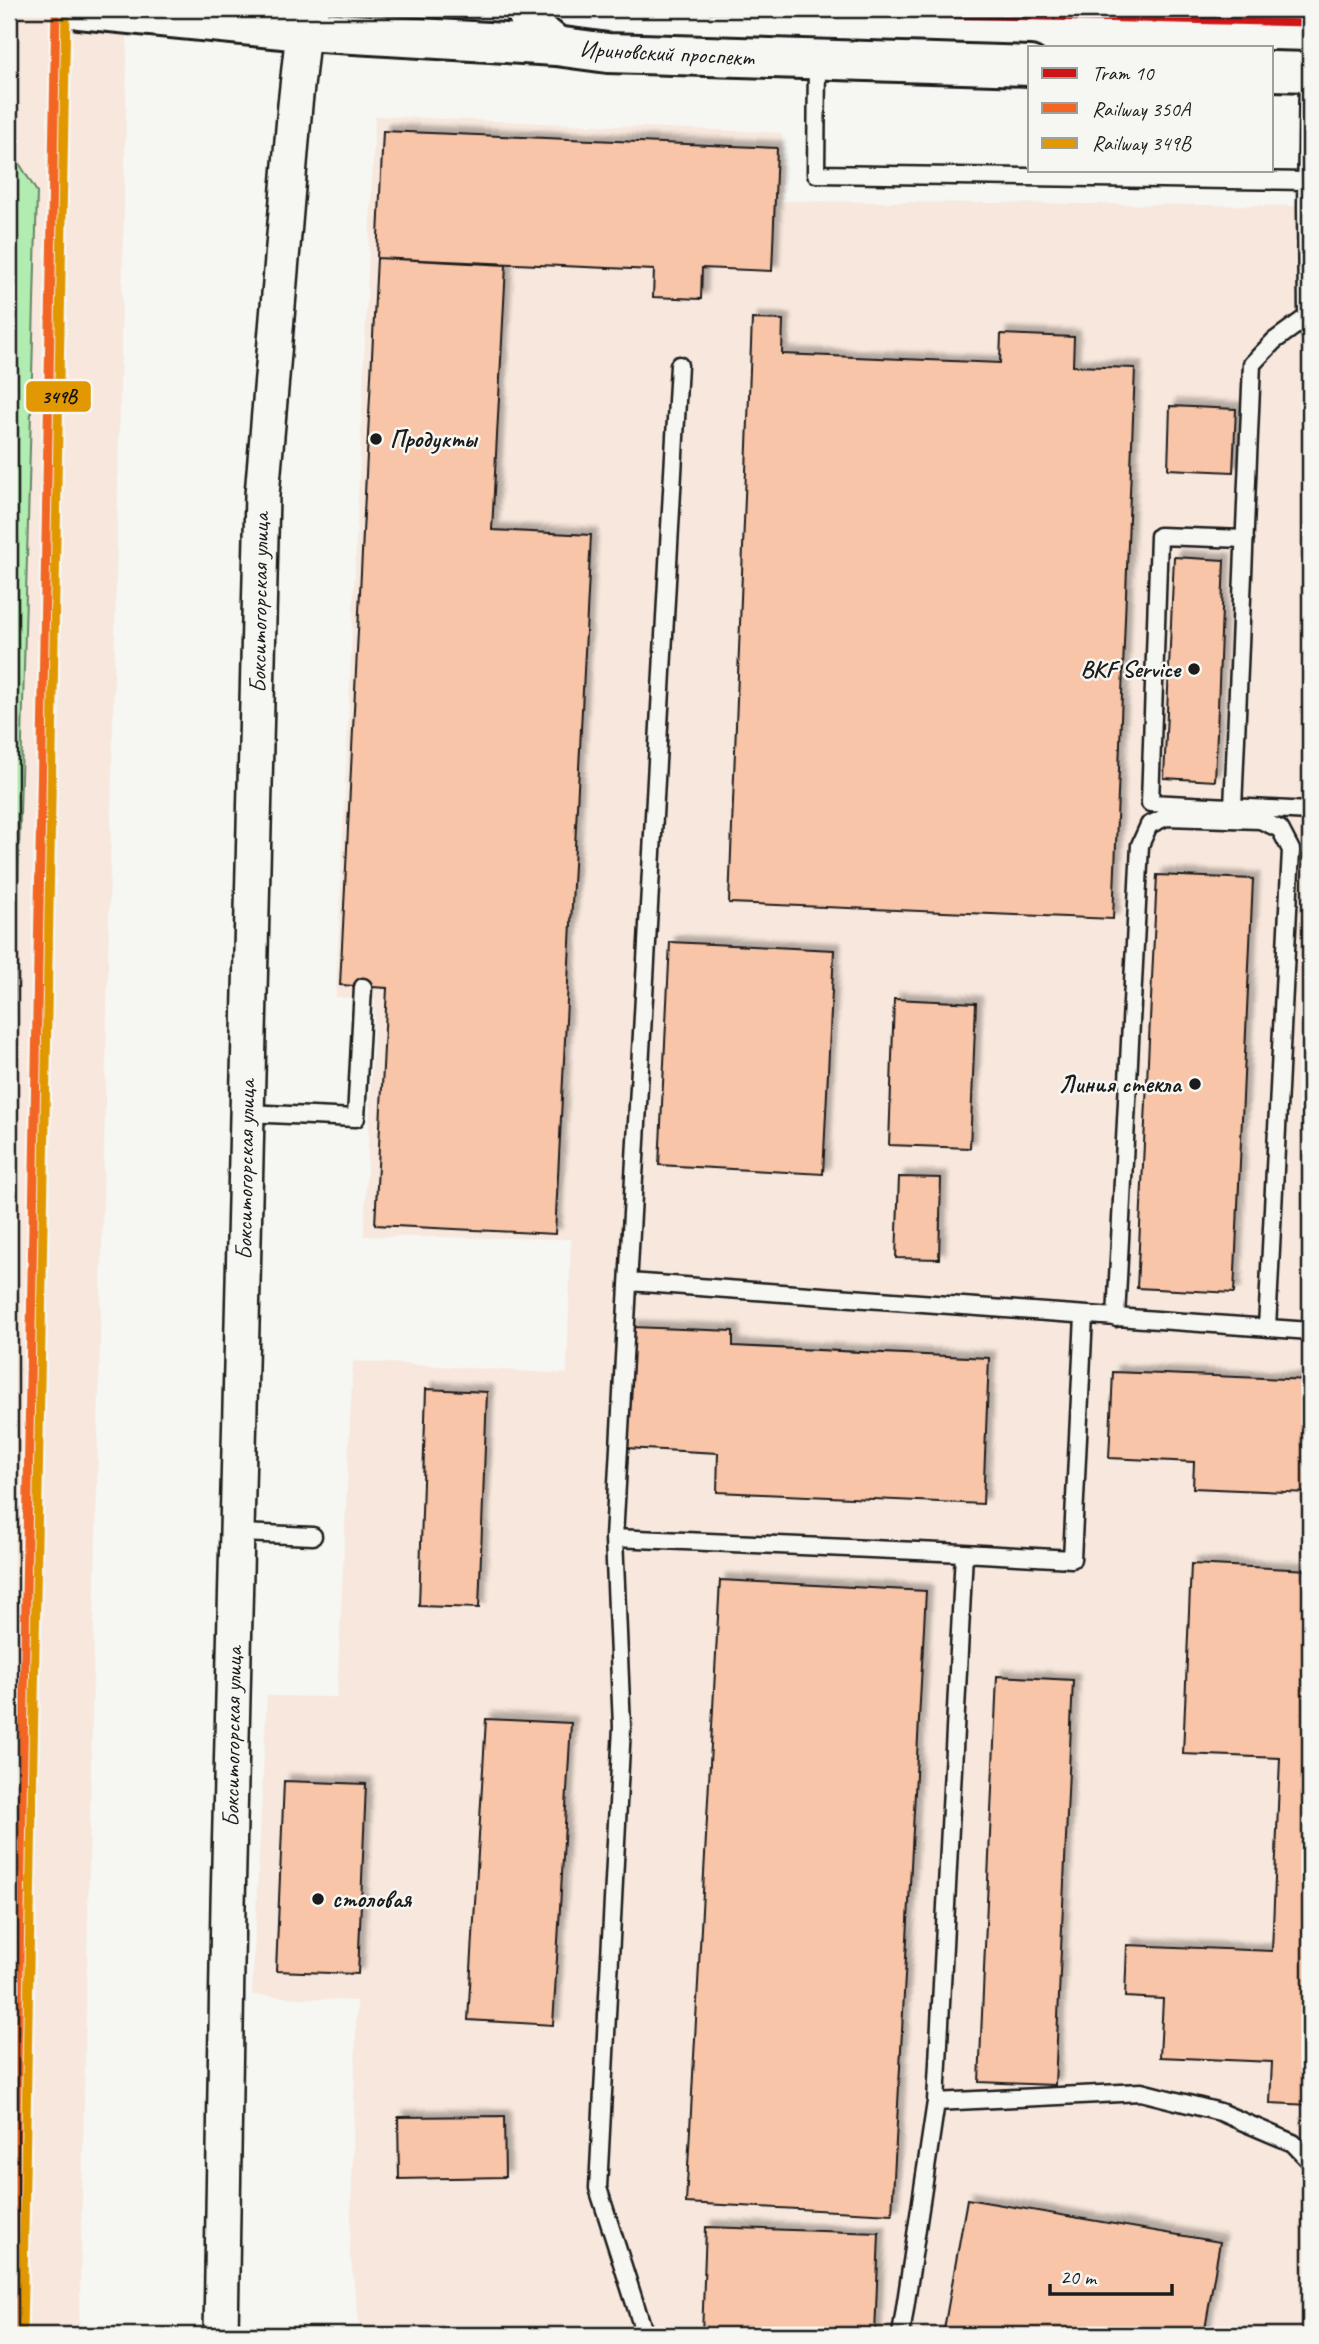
<svg xmlns="http://www.w3.org/2000/svg" width="1319" height="2344" viewBox="0 0 1319 2344" font-family="Caveat,sans-serif">
<style>
.built{fill:#f7e7dc}
.green{fill:#b1ecb1;stroke:#668466;stroke-width:2}
.building{fill:#f8c5a8;stroke:#1c1c1c;stroke-width:2;filter:url(#shadow)}
.lines{fill:none;stroke-linecap:round;stroke-linejoin:round}
.service-casing{stroke:#1c1c1c;stroke-width:21}
.minor-casing{stroke:#1c1c1c;stroke-width:38}
.secondary-casing{stroke:#1c1c1c;stroke-width:44}
.service{stroke:#f6f6f2;stroke-width:16}
.minor{stroke:#f6f6f2;stroke-width:33}
.secondary{stroke:#f6f6f2;stroke-width:38}
.tram{stroke:#1c1c1c;stroke-width:2}
.rail-1-casing{stroke:#f6f6f2;stroke-width:14}
.rail-2-casing{stroke:#f6f6f2;stroke-width:14}
.rail-1{stroke:#f26522;stroke-width:9}
.rail-2{stroke:#e19803;stroke-width:9}
.tram-1-casing{stroke:#f6f6f2;stroke-width:12}
.tram-1{stroke:#ce1417;stroke-width:7}
.poi-dot{fill:#1c1c1c;stroke:#f6f6f2;stroke-width:2.5}
.labels{text-anchor:middle;dominant-baseline:central;stroke-width:5;stroke-linejoin:round;paint-order:stroke}
.street-label{font-size:24px;fill:#1c1c1c;stroke:#f6f6f2}
.poi-label{font-size:24px;font-weight:bold;fill:#1c1c1c;stroke:#f6f6f2;text-anchor:start}
.line-badge{stroke:#f6f6f2;stroke-width:2.5}
.pale-badge-label{font-size:19px;text-anchor:middle;font-weight:bold;fill:#111}
</style>
<defs>
<filter id="shadow"><feDropShadow dx="6" dy="-6" stdDeviation="2" flood-color="#0004"/></filter>
</defs>
<rect width="100%" height="100%" fill="#f6f6f2"/>
<filter id="ink" filterUnits="userSpaceOnUse"><feTurbulence type="fractalNoise" baseFrequency=".0143" numOctaves="2"/><feDisplacementMap in="SourceGraphic" scale="14" xChannelSelector="R" yChannelSelector="G"/><feConvolveMatrix kernelMatrix="1 2 1 2 8 2 1 2 1" color-interpolation-filters="sRGB"/></filter>
<g filter="url(#ink)">
<!-- built -->
<path class="built" d="M9,9H128L79,2335H9Z
M375,116L782,133L781,201L1310,206V2335H361L350,2254L357,2001L252,1995L267,1696L337,1697L353,1361L567,1374L571,1239L364,1236L375,999L336,997Z"/>
<!-- green -->
<path class="green" d="M9,150L14,155L37,192L9,1216Z"/>
<!-- building -->
<path class="building" d="M383,131L777,148L772,271L702,268L701,299L653,297L654,270L377,258Z
M377,258L506,265L492,530L591,535L555,1234L375,1225L387,988L340,985Z
M752,319L783,320L782,354L1000,363L1001,334L1074,337L1073,366L1135,368L1113,919L729,903Z
M1170,406L1236,409L1233,472L1168,469Z
M1174,557L1224,560L1215,781L1164,778Z
M1157,875L1253,879L1234,1293L1137,1288Z
M670,942L834,950L823,1174L659,1165Z
M894,999L976,1003L970,1148L889,1145Z
M899,1177L941,1178L939,1259L896,1258Z
M632,1327L733,1331V1346L989,1358L983,1504L717,1492L718,1453L626,1448Z
M1113,1372L1310,1380V1493L1193,1488L1194,1462L1109,1458Z
M426,1389L487,1392L479,1608L419,1606Z
M1191,1564L1310,1570V2105L1270,2103L1272,2062L1160,2057L1163,1999L1125,1997L1127,1945L1272,1951L1280,1758L1183,1754Z
M720,1580L926,1591L892,2214L686,2203Z
M997,1676L1073,1680L1055,2085L979,2082Z
M486,1719L571,1723L553,2025L468,2020Z
M284,1781L366,1784L358,1974L276,1971Z
M504,2116L505,2177L399,2179L398,2117Z
M967,2199L1220,2242L1204,2335H943Z
M706,2227L879,2233L875,2335H702Z"/>
<g class="lines">
<defs>
<path id="service" d="M817,59L816,174L1306,181
M1308,72L1306,206L1307,317L1310,333
M1245,539L1159,536L1150,803L1310,811
M1233,808L1252,364L1274,341L1307,317
M246,1113L356,1118L363,987
M629,1282L1310,1331
M1116,1318L1140,845L1149,825L1166,817L1260,820L1280,829L1291,850L1267,1328
M237,1533L313,1536
M614,1538L964,1553L936,2102L901,2335
M964,1553L1072,1559L1084,1316
M936,2102L1141,2092L1220,2112L1293,2143L1310,2161
M645,2335L598,2188L622,1727L614,1538L679,365"/>
<path id="minor" d="M221,2335L228,1904L262,495L295,105L303,31L312,9"/>
<path id="secondary" d="M79,9L303,31L556,46L608,53L1030,66
M525,9L535,29L556,46
M1272,71L1310,72"/>
</defs>
<!-- service casing -->
<use href="#service" class="service-casing"/>
<!-- minor casing -->
<use href="#minor" class="minor-casing"/>
<!-- secondary casing -->
<use href="#secondary" class="secondary-casing"/>
<!-- service -->
<use href="#service" class="service"/>
<!-- minor -->
<use href="#minor" class="minor"/>
<!-- secondary -->
<use href="#secondary" class="secondary"/>
<!-- tram -->
<path class="tram" d="M1162,9L1224,21"/>
<defs>
<path id="rail-1" d="M12,2335L56,9"/>
<path id="rail-2" d="M22,2335L66,9"/>
</defs>
<!-- rail-1 casing -->
<use href="#rail-1" class="rail-1-casing"/>
<!-- rail-2 casing -->
<use href="#rail-2" class="rail-2-casing"/>
<!-- rail-1 -->
<use href="#rail-1" class="rail-1"/>
<!-- rail-2 -->
<use href="#rail-2" class="rail-2"/>
<defs>
<path id="tram-1" d="M675,9L1310,23"/>
</defs>
<!-- tram-1 casing -->
<use href="#tram-1" class="tram-1-casing"/>
<!-- tram-1 -->
<use href="#tram-1" class="tram-1"/>
</g>
</g>
<!-- markers -->
<g class="poi-dot">
<circle cx="376" cy="439" r="7"/>
<circle cx="1194" cy="669" r="7"/>
<circle cx="1195" cy="1084" r="7"/>
<circle cx="318" cy="1899" r="7"/>
</g>
<g class="labels">
<!-- street labels -->
<g class="street-label">
<text transform="translate(667 53) rotate(3)">Ириновский проспект</text>
<text transform="translate(259 603) rotate(-89)">Бокситогорская улица</text>
<text transform="translate(245 1170) rotate(-89)">Бокситогорская улица</text>
<text transform="translate(232 1737) rotate(-89)">Бокситогорская улица</text>
</g>
<!-- poi labels -->
<g class="poi-label">
<text x="390" y="439">Продукты</text>
<text x="1180" y="669" text-anchor="end">BKF Service</text>
<text x="1181" y="1084" text-anchor="end">Линия стекла</text>
<text x="332" y="1899">столовая</text>
</g>
</g>
<rect class="line-badge" x="25" y="380" width="67" height="33" rx="7" fill="#e19803"/>
<g class="pale-badge-label">
<text x="59" y="403">349В</text>
</g>
<!-- margin -->
<rect width="1319" height="2344" fill="none" stroke="#f6f6f2" stroke-width="35"/>
<rect x="18" y="18" width="1284" height="2309" fill="none" stroke="#1c1c1c" stroke-width="2.5" filter="url(#ink)"/>
<!-- legend -->
<rect x="1028" y="46" width="245" height="126" fill="#f6f6f2" stroke="#9f9f9c" stroke-width="2"/>
<rect x="1042" y="68" width="35" height="10" fill="#ce1417" stroke="#9f9f9c" stroke-width="2"/>
<text x="1092" y="80" font-size="21" fill="#1c1c1c">Tram 10</text>
<rect x="1042" y="103" width="35" height="10" fill="#f26522" stroke="#9f9f9c" stroke-width="2"/>
<text x="1092" y="116" font-size="21" fill="#1c1c1c">Railway 350А</text>
<rect x="1042" y="138" width="35" height="10" fill="#e19803" stroke="#9f9f9c" stroke-width="2"/>
<text x="1092" y="150" font-size="21" fill="#1c1c1c">Railway 349В</text>
<!-- scale -->
<path d="M1050 2284v10h122v-10" fill="none" stroke="#1c1c1c" stroke-width="3.5"/>
<text x="1060" y="2284" font-size="21" fill="#1c1c1c" stroke="#f6f6f2" stroke-width="5" paint-order="stroke">20 m</text>
</svg>
